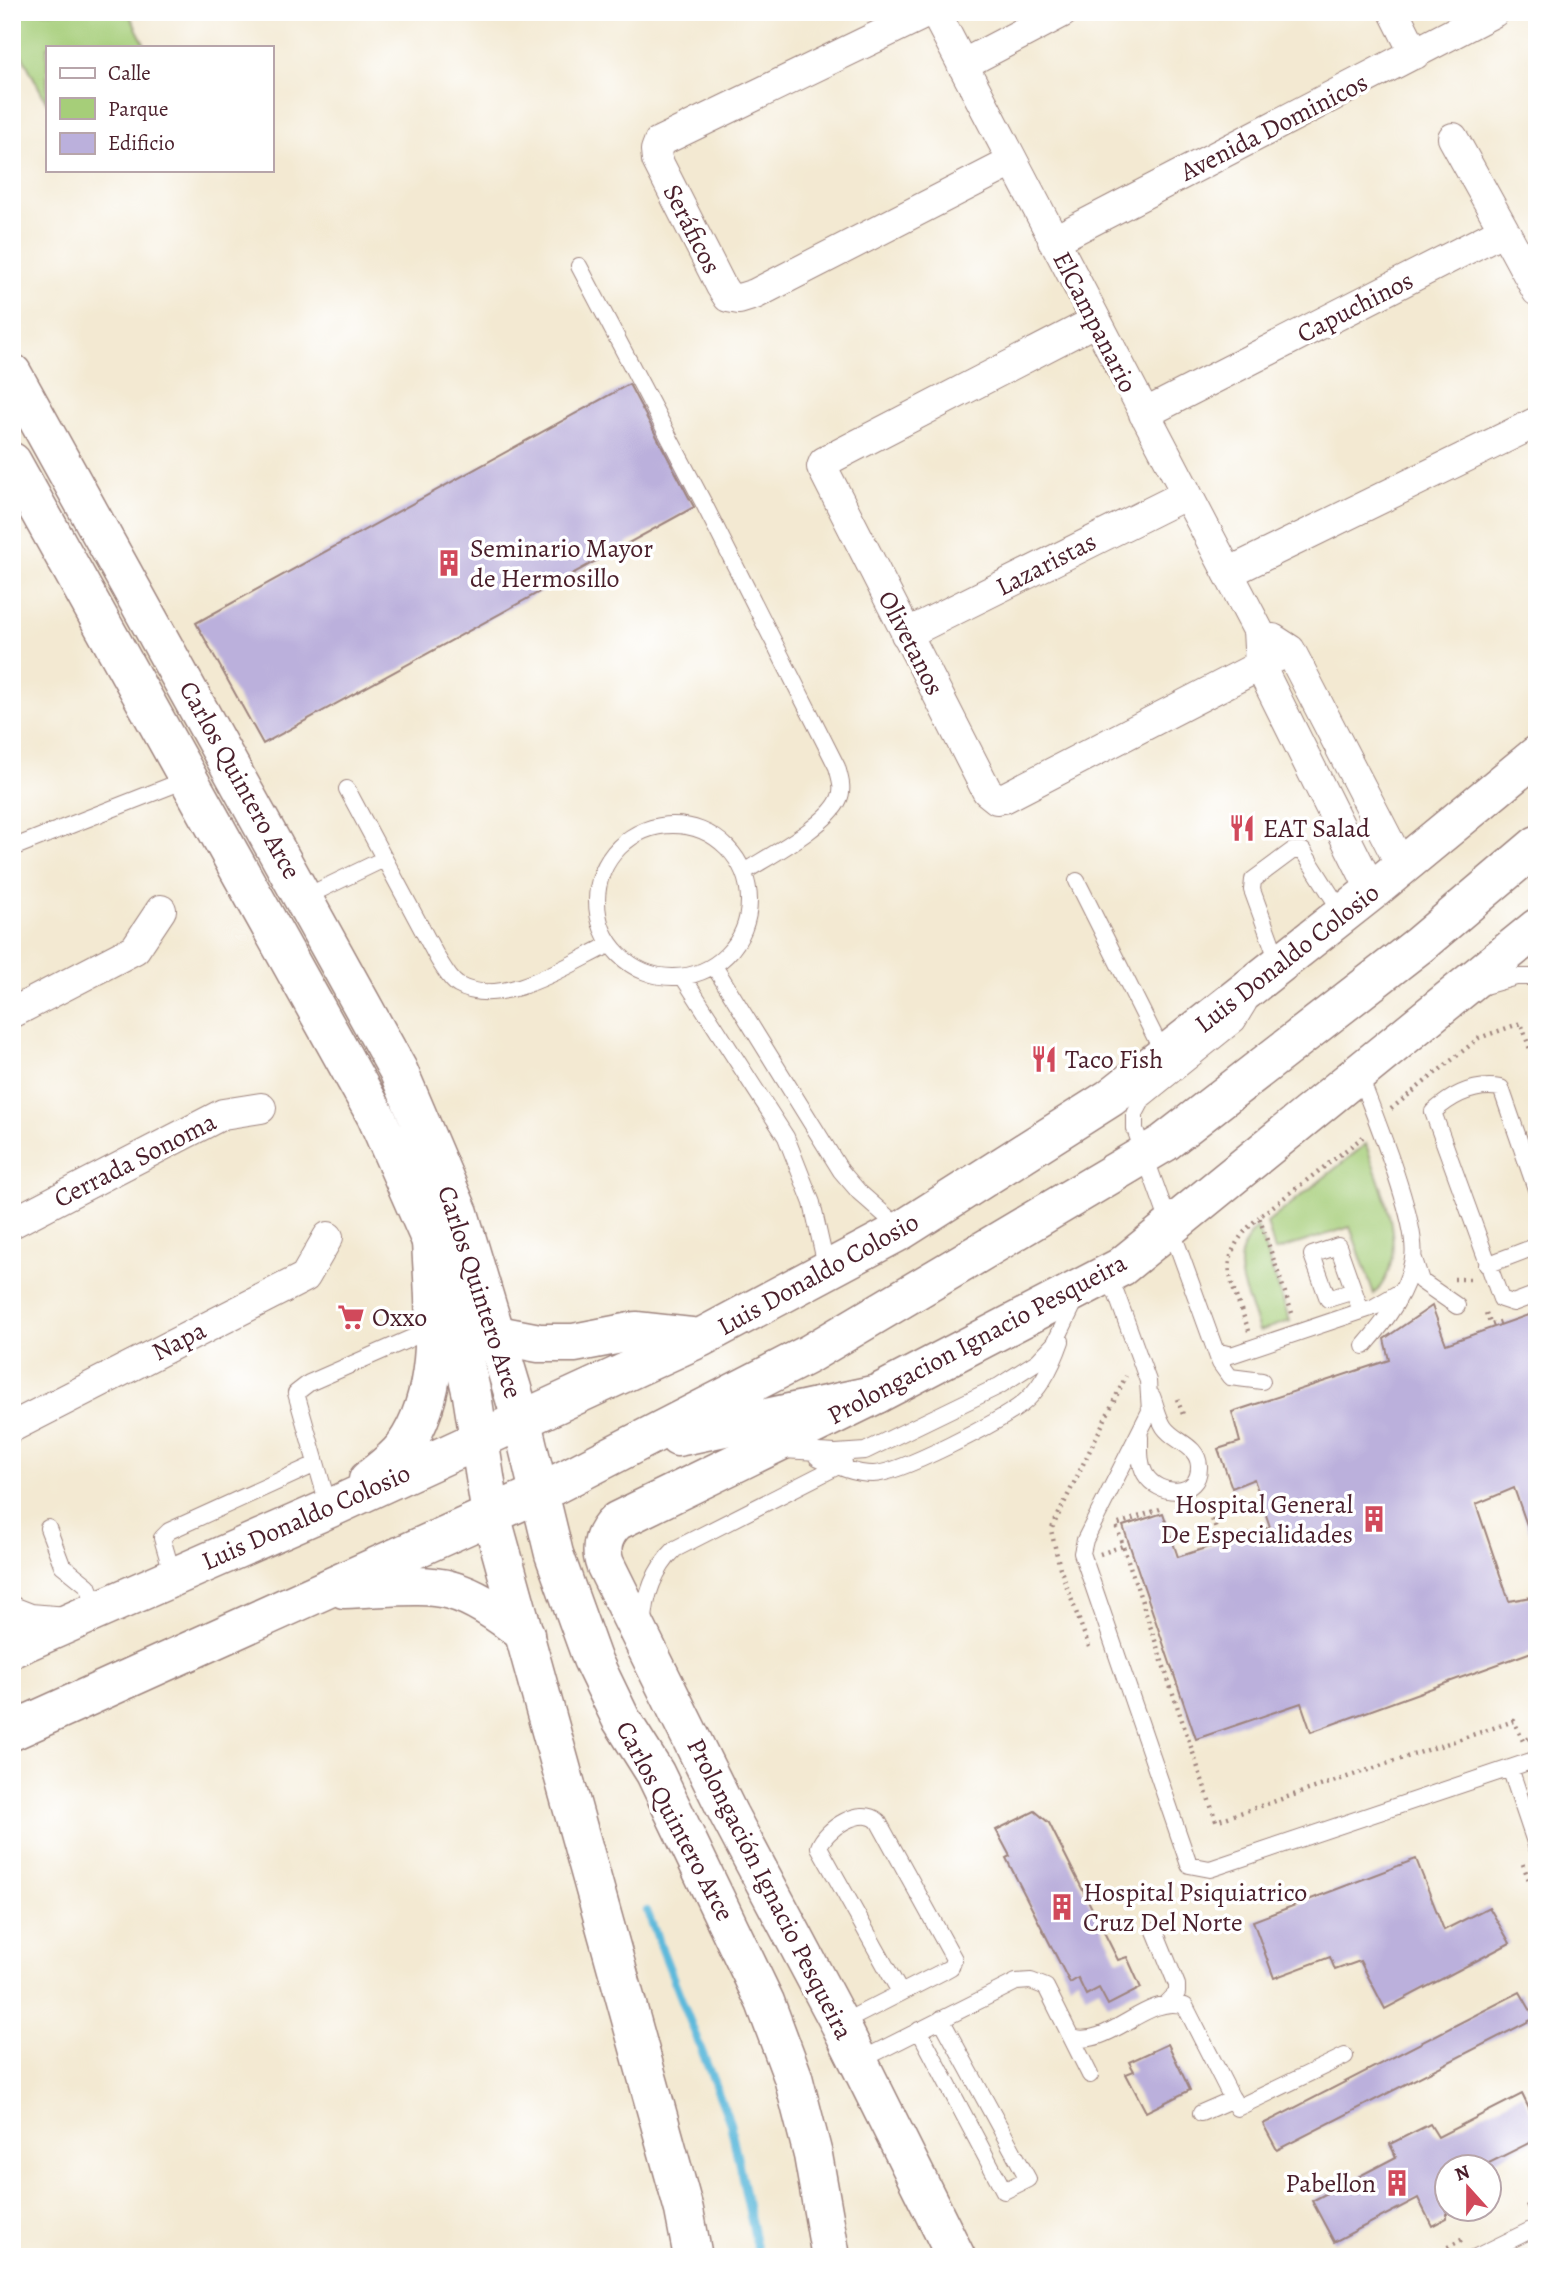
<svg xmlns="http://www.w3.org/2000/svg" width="1549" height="2269" viewBox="0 0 1549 2269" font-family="Alegreya,serif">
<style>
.green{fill:#a6ce79;stroke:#787652;stroke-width:2}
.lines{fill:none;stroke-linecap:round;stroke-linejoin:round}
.stream{stroke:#5db9db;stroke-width:8}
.building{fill:#bbb0dc}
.lane-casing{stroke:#9e847e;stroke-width:18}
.street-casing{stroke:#9e847e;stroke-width:32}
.secondary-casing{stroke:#9e847e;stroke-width:41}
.primary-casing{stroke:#9e847e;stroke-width:41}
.path{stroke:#9e847e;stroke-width:4.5;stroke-dasharray:2 5;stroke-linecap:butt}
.lane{stroke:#fff;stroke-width:16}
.street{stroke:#fff;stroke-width:30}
.secondary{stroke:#fff;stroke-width:38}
.primary{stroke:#fff;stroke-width:38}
.labels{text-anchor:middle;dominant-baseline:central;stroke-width:7;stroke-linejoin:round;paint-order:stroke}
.street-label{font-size:26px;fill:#4a1f2b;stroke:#fff}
.poi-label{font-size:26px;fill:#4a1f2b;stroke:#fff;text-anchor:start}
</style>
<rect width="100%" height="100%" fill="#fff"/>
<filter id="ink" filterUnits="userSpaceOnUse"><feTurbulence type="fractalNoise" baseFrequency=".0143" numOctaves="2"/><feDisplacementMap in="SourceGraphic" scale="14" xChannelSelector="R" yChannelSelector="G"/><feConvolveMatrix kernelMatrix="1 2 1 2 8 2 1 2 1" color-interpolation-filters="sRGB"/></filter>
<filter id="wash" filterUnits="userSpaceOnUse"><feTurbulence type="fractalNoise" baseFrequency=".00686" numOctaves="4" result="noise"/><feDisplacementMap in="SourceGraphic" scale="28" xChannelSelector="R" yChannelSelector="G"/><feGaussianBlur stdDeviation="1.57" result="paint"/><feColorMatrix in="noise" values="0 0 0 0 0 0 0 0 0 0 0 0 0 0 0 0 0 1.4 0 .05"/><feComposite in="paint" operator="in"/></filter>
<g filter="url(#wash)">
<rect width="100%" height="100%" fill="#f3e9d2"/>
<!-- green -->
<path class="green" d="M12,12H128L146,47H47V103L12,36Z
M1366,1144C1380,1188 1414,1254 1374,1294L1350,1227L1275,1251L1267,1223Z
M1257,1227L1290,1321L1259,1331C1247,1292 1224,1261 1257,1227Z"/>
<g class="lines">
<!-- stream -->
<path class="stream" d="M647,1911L730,2123L759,2257"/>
</g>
<g id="blocks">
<!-- building -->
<path class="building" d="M629,384L694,507L263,744L196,623Z
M1432,1306L1446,1344L1531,1314L1537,1333V1545H1534L1514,1488L1476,1504L1509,1601L1537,1596V1650L1311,1732L1301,1703L1196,1739L1123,1526L1163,1513L1178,1557L1270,1527L1254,1479L1232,1488L1218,1449L1240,1442L1232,1412L1389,1360L1384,1339Z
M1035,1811L1049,1823L1118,1960L1127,1957L1141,1988L1108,2005L1099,1988L1086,1995L1078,1978L1070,1983L1006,1858L1010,1856L996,1830Z
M1416,1859L1444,1930L1489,1907L1510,1943L1385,2009L1360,1961L1335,1970L1330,1957L1274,1978L1253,1921Z
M1520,1992L1535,2018L1277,2150L1263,2124Z
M1168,2044L1190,2090L1146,2112L1126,2074L1134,2071L1129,2062Z
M1522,2094L1537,2125V2139L1481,2167H1447V2218L1432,2226L1418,2198L1334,2242L1312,2201L1396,2157L1390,2144L1430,2124L1438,2137Z"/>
</g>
</g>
<g filter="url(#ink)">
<use href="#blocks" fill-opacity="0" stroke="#9e847e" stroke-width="2"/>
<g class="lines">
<defs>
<path id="lane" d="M579,266L702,500L837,767C840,778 844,789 839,799C828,825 769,856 744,872
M347,789L438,959C443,967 450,980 458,985C501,1010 569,964 609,945
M597 901a76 76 0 1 1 152 0a76 76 0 1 1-152 0Z
M12,848L188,779
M1077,881L1164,1055
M305,897L384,859
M1279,964L1252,890L1253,880L1292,851H1303L1343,914
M714,966L841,1171L859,1192L902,1230
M683,977L786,1137L812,1203L827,1270
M1484,986L1516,977H1537
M1248,1005L1237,1023L1143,1099L1135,1114V1129L1220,1363L1230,1377L1262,1381
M1359,1074C1373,1112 1419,1223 1413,1258C1408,1291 1386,1321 1364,1346
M1537,1192L1501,1088C1474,1083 1452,1095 1433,1112L1501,1299L1513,1303L1537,1294
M1414,1259L1421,1281L1457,1306
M1487,1265L1537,1246
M1099,1284L1111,1287L1116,1293L1148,1381L1150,1411L1085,1540L1082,1553L1189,1865L1210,1869L1537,1759
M1354,1291L1328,1299L1312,1255L1338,1246L1361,1311
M1216,1351L1231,1355L1374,1307L1400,1292
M1140,1437C1140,1450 1139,1463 1145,1474C1158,1497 1200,1498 1199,1466C1198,1445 1174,1442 1164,1427C1158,1418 1156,1406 1152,1396
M783,1450L836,1453L865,1451L999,1386L1038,1361L1055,1343L1078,1295
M817,1457C835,1465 853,1474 873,1474C899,1474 1000,1422 1022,1404C1042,1388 1053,1364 1061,1341
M329,1508L296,1393L309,1383L432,1329
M48,1528L62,1565L88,1586L97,1609
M173,1576L162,1538L169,1531L316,1464
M644,1625C644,1597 655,1568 675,1549L844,1463
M1510,1768L1537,1848
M1155,1931L1177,1985V1993L1166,2004
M840,2024L942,1972L951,1967L954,1959L878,1821C861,1806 826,1828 819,1847L900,1992
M919,2030L1004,2191L1028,2179L941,2019
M1071,2037C1110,2049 1146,1993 1185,2006L1237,2108L1345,2056
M859,2061L1016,1982L1031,1981L1046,1987L1090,2075
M1201,2113L1233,2099
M1476,2257L1537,2227"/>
<path id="street" d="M928,12L659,142L656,150L657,160L721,286L728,297L739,299L755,294L1012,162
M935,12L1258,630L1260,666L1372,891
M1394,12L1415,54
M962,65L1063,12
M1453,138L1504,230
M1053,241L1494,12
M1094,322L824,462L822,467L987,791L997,799L1004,798L1290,650
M1144,414L1504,230L1537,291
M1228,573L1537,422
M906,634L1187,494
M1273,639L1290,650L1402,867
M12,1013L135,949L161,910
M12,1223L223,1114L261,1108
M12,1427L305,1277L328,1237
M12,1612L30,1619L67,1622"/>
<path id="secondary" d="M12,373L398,1070L459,1213L522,1422L554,1554L592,1659L621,1719L655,1773L765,2002L793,2077L813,2155L831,2257
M12,462L376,1116L431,1241L449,1295L472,1395L491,1515L684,2210L693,2257
M956,2257L840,2024L729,1815L605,1564C599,1547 604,1533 617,1521L877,1394L1121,1267L1537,928"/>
<path id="primary" d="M497,1335L539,1343H574L636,1331L700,1338
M678,1437L877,1394
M368,1480C380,1470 394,1460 404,1447C445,1390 434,1306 431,1241
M344,1589C433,1586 451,1574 525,1634
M12,1648L337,1505L700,1338L902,1230L1110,1098L1372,891L1537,755
M12,1731L537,1494L809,1354L1164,1143L1419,945L1537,845"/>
</defs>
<!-- lane casing -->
<use href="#lane" class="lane-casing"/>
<!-- street casing -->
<use href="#street" class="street-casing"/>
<!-- secondary casing -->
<use href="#secondary" class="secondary-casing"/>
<!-- primary casing -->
<use href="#primary" class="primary-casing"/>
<!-- path -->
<path class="path" d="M1391,1109L1479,1038L1521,1023L1537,1070
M1454,1279H1473
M1292,1313L1259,1217L1363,1137
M1486,1313L1491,1325L1503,1321
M1249,1331C1231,1279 1212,1260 1259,1217
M1177,1399L1184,1417
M1197,1507L1210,1513L1221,1543
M1160,1509L1116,1525L1216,1821L1514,1721L1523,1741L1535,1736
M1100,1554L1123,1546
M1089,1647L1060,1568L1051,1530L1126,1376
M1523,1864L1537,1903
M1526,2207L1537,2202
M1429,2257L1465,2238"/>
<!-- lane -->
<use href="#lane" class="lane"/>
<!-- street -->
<use href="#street" class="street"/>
<!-- secondary -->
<use href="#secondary" class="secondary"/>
<!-- primary -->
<use href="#primary" class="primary"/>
</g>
</g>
<!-- icons -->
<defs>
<symbol id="building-bare" viewBox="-9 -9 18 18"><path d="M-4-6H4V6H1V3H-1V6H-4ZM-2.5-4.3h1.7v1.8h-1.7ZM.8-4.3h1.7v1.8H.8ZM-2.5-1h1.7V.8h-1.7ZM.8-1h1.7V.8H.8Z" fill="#d1495b" stroke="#fff" stroke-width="2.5" paint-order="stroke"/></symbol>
<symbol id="restaurant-bare" viewBox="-9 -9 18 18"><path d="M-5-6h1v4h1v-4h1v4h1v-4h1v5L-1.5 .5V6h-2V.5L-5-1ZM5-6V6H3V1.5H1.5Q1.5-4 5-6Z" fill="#d1495b" stroke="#fff" stroke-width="2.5" paint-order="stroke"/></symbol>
<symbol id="supermarket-bare" viewBox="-9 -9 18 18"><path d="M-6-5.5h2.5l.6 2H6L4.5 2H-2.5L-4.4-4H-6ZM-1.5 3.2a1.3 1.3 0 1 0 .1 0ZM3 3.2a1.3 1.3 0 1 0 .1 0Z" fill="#d1495b" stroke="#fff" stroke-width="2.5" paint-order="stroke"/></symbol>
</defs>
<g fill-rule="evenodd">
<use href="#building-bare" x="430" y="544" width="38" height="38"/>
<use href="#restaurant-bare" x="1223" y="809" width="38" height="38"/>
<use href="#restaurant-bare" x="1025" y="1040" width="38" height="38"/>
<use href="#supermarket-bare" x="332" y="1298" width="38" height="38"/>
<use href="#building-bare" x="1355" y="1500" width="38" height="38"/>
<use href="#building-bare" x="1043" y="1888" width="38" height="38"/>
<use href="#building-bare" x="1378" y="2164" width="38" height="38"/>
</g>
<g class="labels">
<!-- street labels -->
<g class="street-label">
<text transform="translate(1274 127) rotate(-27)">Avenida Dominicos</text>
<text transform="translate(692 229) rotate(63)">Seráficos</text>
<text transform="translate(1355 307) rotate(-27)">Capuchinos</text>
<text transform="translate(1095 322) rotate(63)">ElCampanario</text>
<text transform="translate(1046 564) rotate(-27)">Lazaristas</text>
<text transform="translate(911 643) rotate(63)">Olivetanos</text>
<text transform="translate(240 780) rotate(61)">Carlos Quintero Arce</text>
<text transform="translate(1287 958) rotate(-38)">Luis Donaldo Colosio</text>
<text transform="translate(135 1160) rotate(-27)">Cerrada Sonoma</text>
<text transform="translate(818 1274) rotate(-29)">Luis Donaldo Colosio</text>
<text transform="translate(480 1292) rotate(72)">Carlos Quintero Arce</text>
<text transform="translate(977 1339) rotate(-28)">Prolongacion Ignacio Pesqueira</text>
<text transform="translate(179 1341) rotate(-27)">Napa</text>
<text transform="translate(306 1517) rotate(-24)">Luis Donaldo Colosio</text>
<text transform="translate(675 1821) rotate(62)">Carlos Quintero Arce</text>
<text transform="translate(770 1889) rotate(63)">Prolongación Ignacio Pesqueira</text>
</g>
<!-- poi labels -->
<g class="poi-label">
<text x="470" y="548">Seminario Mayor<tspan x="470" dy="30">de Hermosillo</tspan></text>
<text x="1263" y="828">EAT Salad</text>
<text x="1065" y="1059">Taco Fish</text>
<text x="372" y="1317">Oxxo</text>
<text x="1353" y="1504" text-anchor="end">Hospital General<tspan x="1353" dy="30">De Especialidades</tspan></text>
<text x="1083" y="1892">Hospital Psiquiatrico<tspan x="1083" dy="30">Cruz Del Norte</tspan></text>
<text x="1376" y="2183" text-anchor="end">Pabellon</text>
</g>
</g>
<!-- margin -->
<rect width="1549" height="2269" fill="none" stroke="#fff" stroke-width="42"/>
<!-- legend -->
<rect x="46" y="46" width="228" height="126" fill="#ffffff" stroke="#b7a5aa" stroke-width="2"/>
<rect x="60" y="68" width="35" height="10" fill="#ffffff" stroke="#b7a5aa" stroke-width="2"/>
<text x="108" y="80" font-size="21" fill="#4a1f2b">Calle</text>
<rect x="60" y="98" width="35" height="21" fill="#a6ce79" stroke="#b7a5aa" stroke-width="2"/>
<text x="108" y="116" font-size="21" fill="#4a1f2b">Parque</text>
<rect x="60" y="133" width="35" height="21" fill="#bbb0dc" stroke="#b7a5aa" stroke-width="2"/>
<text x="108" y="150" font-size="21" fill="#4a1f2b">Edificio</text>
<!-- north arrow -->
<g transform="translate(1468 2188) rotate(339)"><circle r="33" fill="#ffffff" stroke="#b7a5aa" stroke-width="2"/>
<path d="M0-5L12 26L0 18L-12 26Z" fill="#d1495b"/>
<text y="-10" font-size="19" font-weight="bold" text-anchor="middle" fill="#4a1f2b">N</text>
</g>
</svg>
